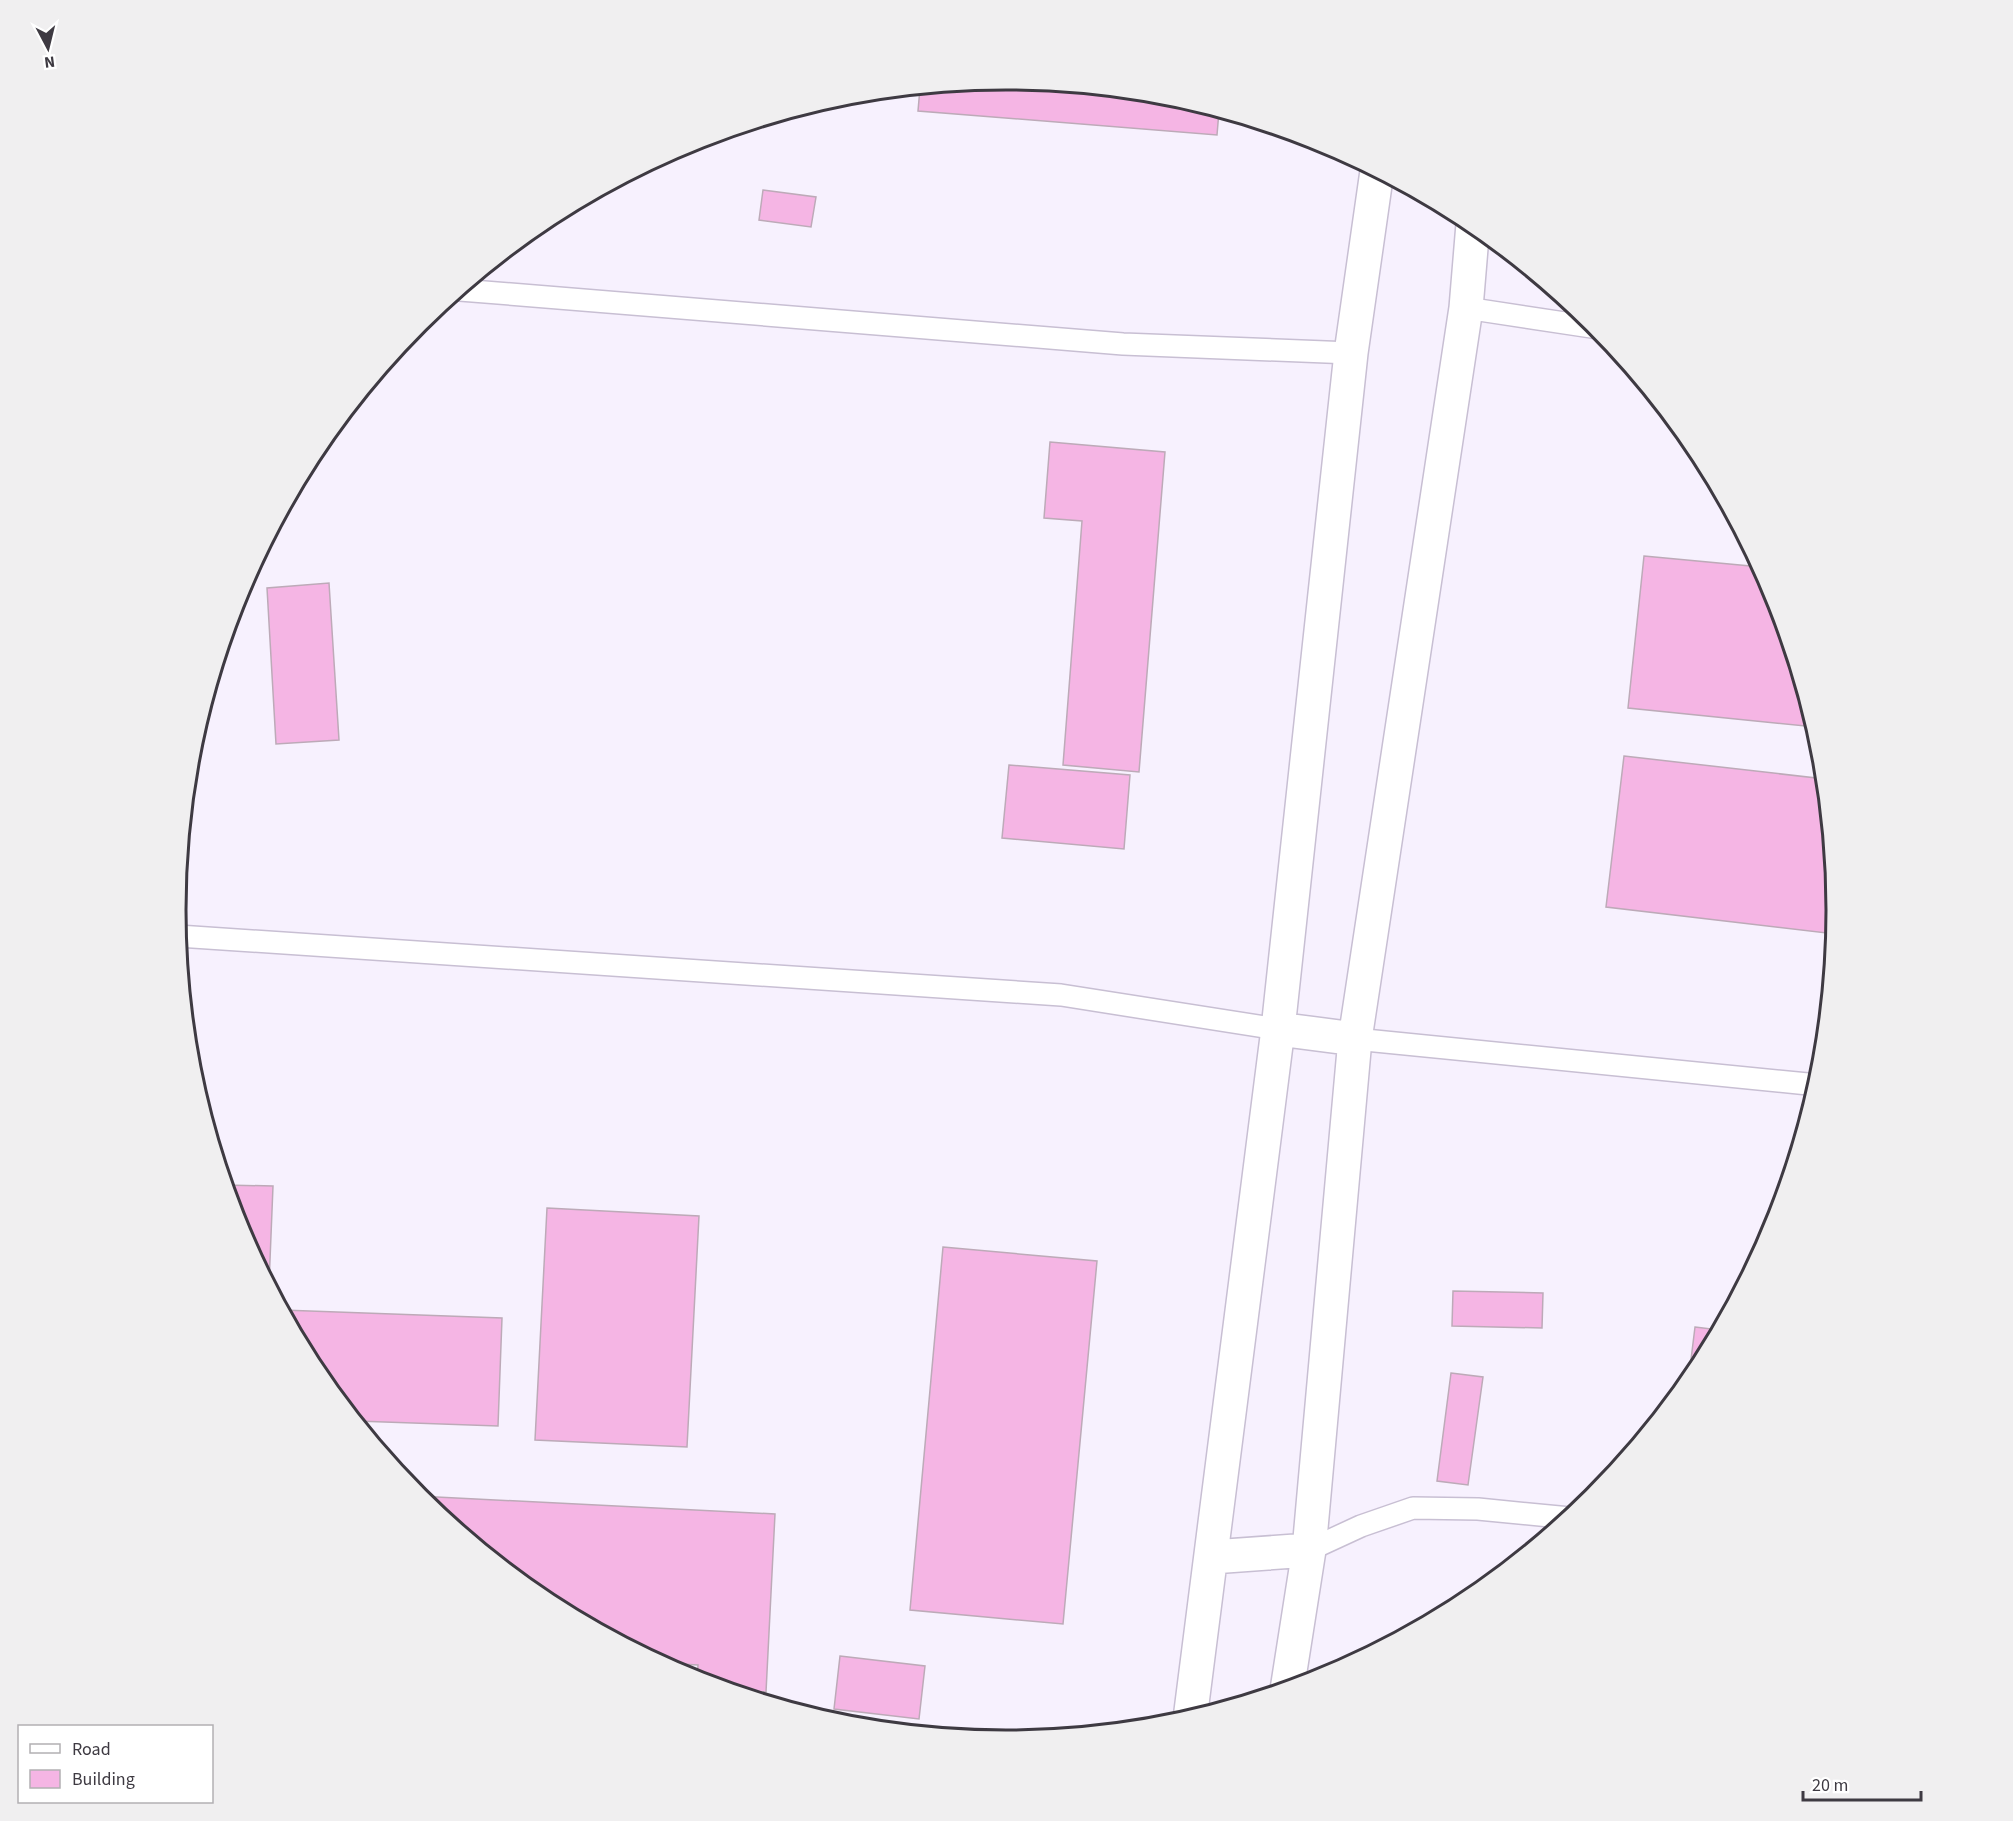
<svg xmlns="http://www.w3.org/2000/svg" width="2013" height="1821" viewBox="0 0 2013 1821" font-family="'Source Sans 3',sans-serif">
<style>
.building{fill:#f5b5e4;stroke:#bdaab8;stroke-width:1.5}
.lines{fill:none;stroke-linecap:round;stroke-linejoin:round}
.service-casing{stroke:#c8bfd3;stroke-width:24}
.minor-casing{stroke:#c8bfd3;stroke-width:36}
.service{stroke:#fff;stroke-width:21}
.minor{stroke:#fff;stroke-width:33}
.rim{fill:none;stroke:#3e3a42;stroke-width:3}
</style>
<rect width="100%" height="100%" fill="#f7f1fe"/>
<!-- building -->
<path class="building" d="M1007,80L1169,96L1219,111L1217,135L918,111L920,88Z
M763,190L816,197L811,227L759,220Z
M1050,442L1165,452L1139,772L1063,765L1082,521L1044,518Z
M1644,556L1761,567L1774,593L1815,727L1628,708Z
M329,583L339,740L276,744L267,588Z
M1624,756L1825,779L1837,911L1835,934L1606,907Z
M1009,765L1130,775L1124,849L1002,838Z
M225,1185L273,1186L269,1285L239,1228Z
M547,1208L699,1216L687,1447L535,1440Z
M943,1247L1097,1261L1063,1624L910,1610Z
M1453,1291L1543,1293L1542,1328L1452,1326Z
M282,1310L502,1318L498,1426L356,1421L315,1372Z
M1695,1327L1720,1330L1697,1372L1688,1384Z
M1451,1373L1483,1377L1468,1485L1437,1481Z
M417,1496L775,1514L766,1692L727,1690L697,1681L698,1665L660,1663L545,1601Z
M840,1656L925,1666L919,1719L834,1709Z"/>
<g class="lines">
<defs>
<path id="service" d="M460,290L1123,344L1351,353
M1466,308L1598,328
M178,936L1061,995L1278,1029
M1355,1039L1818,1085
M1309,1550L1361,1526L1413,1508L1478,1509L1570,1518"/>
<path id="minor" d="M1278,1029L1355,1039
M1212,1557L1309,1550
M1287,1690L1309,1550L1355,1039L1466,308L1473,224
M1190,1719L1278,1029L1351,353L1377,171"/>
</defs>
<!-- service casing -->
<use href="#service" class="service-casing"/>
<!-- minor casing -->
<use href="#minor" class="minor-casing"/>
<!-- service -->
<use href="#service" class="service"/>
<!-- minor -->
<use href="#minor" class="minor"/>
</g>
<!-- crop -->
<path d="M0 0H2013V1821H0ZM186 910a820 820 0 1 1 1640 0a820 820 0 1 1-1640 0Z" fill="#f0eff0" fill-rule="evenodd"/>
<path class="rim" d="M186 910a820 820 0 1 1 1640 0a820 820 0 1 1-1640 0Z"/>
<!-- legend -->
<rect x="18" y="1725" width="195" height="78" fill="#ffffff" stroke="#b2b0b3" stroke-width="1.5"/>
<rect x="30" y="1744" width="30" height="9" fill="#ffffff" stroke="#b2b0b3" stroke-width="1.5"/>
<text x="72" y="1755" font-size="18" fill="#3e3a42">Road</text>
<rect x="30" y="1770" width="30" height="18" fill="#f5b5e4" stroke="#b2b0b3" stroke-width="1.5"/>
<text x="72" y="1785" font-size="18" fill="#3e3a42">Building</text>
<!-- north arrow -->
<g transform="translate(48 48) rotate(173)" stroke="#ffffff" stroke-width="4.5" paint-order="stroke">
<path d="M0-4.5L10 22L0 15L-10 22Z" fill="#3e3a42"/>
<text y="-9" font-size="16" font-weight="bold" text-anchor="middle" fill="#3e3a42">N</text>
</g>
<!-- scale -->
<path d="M1803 1791v9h118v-9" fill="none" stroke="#3e3a42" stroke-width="3"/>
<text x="1812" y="1791" font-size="18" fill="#3e3a42" stroke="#ffffff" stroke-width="4.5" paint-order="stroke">20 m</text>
</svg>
